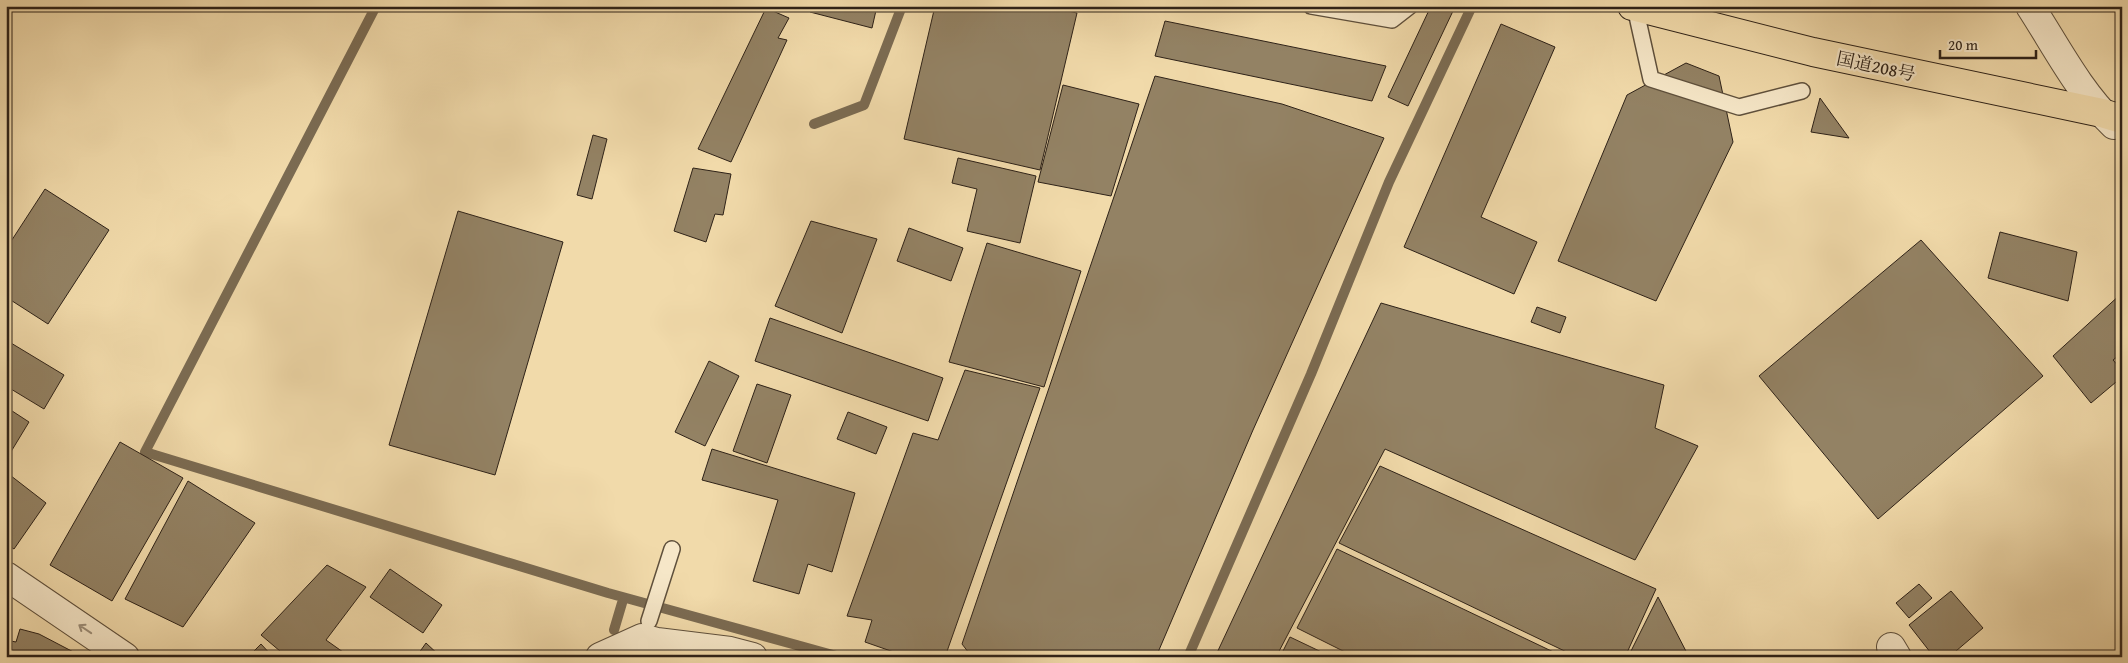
<svg xmlns="http://www.w3.org/2000/svg" width="2128" height="663" viewBox="0 0 2128 663" font-family="'Gentium Book Plus','Noto Serif JP',serif">
<style>
.lines{fill:none;stroke-linecap:round;stroke-linejoin:round}
.stream{stroke:#7b6b52;stroke-width:10}
.building{fill:#938264;stroke:#2e2218}
.lane-casing{stroke:#5f503c;stroke-width:18}
.street-casing{stroke:#5f503c;stroke-width:30}
.highway-casing{stroke:#2e2218;stroke-width:30}
.lane{stroke:#f6e7c8;stroke-width:15}
.street{stroke:#f6e7c8;stroke-width:28}
.highway{stroke:#f1daaa;stroke-width:28}
.oneway{stroke:#9c8e79}
.labels{text-anchor:middle;dominant-baseline:central;stroke-width:4.5;stroke-linejoin:round;paint-order:stroke}
.street-label{font-size:18px;fill:#2e2218;stroke:#f6e7c8}
</style>
<rect width="100%" height="100%" fill="#f1daaa"/>
<filter id="stains"><feTurbulence type="fractalNoise" baseFrequency=".004" numOctaves="4"/><feColorMatrix values="0 0 0 0 .2 0 0 0 0 .09 0 0 0 0 .02 0 0 0 .5 -.17"/></filter>
<radialGradient id="worn" r=".72"><stop offset=".6" stop-color="#630" stop-opacity="0"/><stop offset="1" stop-color="#630" stop-opacity=".3"/></radialGradient>
<g class="lines">
<!-- stream -->
<path class="stream" d="M376,6L145,452L608,593L840,657
M814,124L864,105L902,6
M614,630L622,603
M1188,657L1311,374L1389,182L1472,6"/>
</g>
<!-- building -->
<path class="building" d="M811,6H877L872,28L810,12Z
M935,6H1059L1058,9L1077,13L1040,170L904,139Z
M1076,6H1099L1097,11Z
M1431,6H1443L1453,11L1408,106L1388,97Z
M1964,6H1975L1967,11Z
M766,8L789,18L778,38L787,40L731,162L698,149Z
M1165,21L1386,66L1372,101L1155,56Z
M1501,24L1555,47L1481,217L1537,242L1514,294L1404,247Z
M1686,63L1719,76L1733,142L1656,301L1558,261L1627,95Z
M1155,76L1282,104L1384,138L1253,430L1156,657H972L962,644Z
M1063,85L1139,104L1111,196L1038,182Z
M1820,98L1849,138L1811,132Z
M593,135L607,139L592,199L577,195Z
M958,158L1036,176L1020,243L967,231L977,189L952,183Z
M693,168L731,174L723,215L715,214L706,242L674,231Z
M45,189L109,230L48,324L6,297V249Z
M458,211L563,242L495,475L389,445Z
M811,221L877,239L842,333L775,306Z
M909,228L963,248L951,281L897,261Z
M2000,232L2077,252L2068,301L1988,278Z
M1921,240L2043,376L1878,519L1759,376Z
M987,243L1081,271L1044,387L949,362Z
M2122,293V353L2113,360L2122,370V377L2091,403L2053,356Z
M1381,303L1664,385L1655,428L1698,446L1635,560L1385,449L1276,657H1215Z
M1537,307L1566,317L1560,333L1531,322Z
M770,318L943,378L928,421L755,361Z
M6,340L64,375L44,409L6,386Z
M709,361L739,376L705,446L675,432Z
M965,370L1040,388L945,657H908L865,642L872,620L847,616L913,433L938,440Z
M757,384L791,395L767,463L733,451Z
M6,407L29,422L9,455L6,453Z
M848,412L887,427L876,454L837,439Z
M120,442L183,478L112,601L50,565Z
M712,449L855,493L832,572L808,564L799,594L753,581L778,500L702,480Z
M1380,466L1656,589L1625,657H1577L1339,543Z
M6,472L46,503L14,549L6,544Z
M188,481L255,523L183,627L125,599Z
M1337,549L1564,657H1355L1297,628Z
M327,565L366,587L326,640L350,657H287L261,635Z
M390,569L442,605L423,633L370,597Z
M1919,584L1932,598L1909,618L1896,603Z
M1951,591L1983,628L1949,657H1934L1909,625Z
M1658,597L1689,657H1628Z
M20,629L39,634L83,657H6V640L16,642Z
M1290,637L1332,657H1280Z
M426,643L441,657H416Z
M261,644L273,657H248Z"/>
<g class="lines">
<defs>
<path id="lane" d="M1311,6L1392,20L1410,6
M1635,7L1651,79L1739,107L1802,91
M649,621L672,549"/>
<path id="street" d="M2030,6C2056,46 2079,92 2114,125
M6,576L125,657
M1891,647L1897,657
M600,657L642,638L657,642L730,651L753,657"/>
<path id="highway" d="M1632,6L1813,52L2102,113L2122,119"/>
</defs>
<!-- lane casing -->
<use href="#lane" class="lane-casing"/>
<!-- street casing -->
<use href="#street" class="street-casing"/>
<!-- highway casing -->
<use href="#highway" class="highway-casing"/>
<!-- lane -->
<use href="#lane" class="lane"/>
<!-- street -->
<use href="#street" class="street"/>
<!-- highway -->
<use href="#highway" class="highway"/>
</g>
<!-- one-way arrows -->
<defs><path id="oneway-shaft" d="M-6 0H5M1.5-3L5.5 0L1.5 3" fill="none" stroke-width="1.6" stroke-linecap="round" stroke-linejoin="round" transform="scale(1.25)"/></defs>
<use class="oneway" href="#oneway-shaft" transform="translate(85 629) rotate(-146)"/>
<g class="labels">
<!-- street labels -->
<g class="street-label">
<text transform="translate(1876 66) rotate(12)">国道208号</text>
</g>
</g>
<!-- margin -->
<rect width="2128" height="663" fill="none" stroke="#f1daaa" stroke-width="25"/>
<rect x="8" y="8" width="2113" height="648" fill="none" stroke="#2e2218" stroke-width="2.5"/>
<rect x="12" y="12" width="2103" height="638" fill="none" stroke="#2e2218"/>
<!-- scale -->
<path d="M1940 50v8h96v-8" fill="none" stroke="#2e2218" stroke-width="2.5"/>
<text x="1948" y="50" font-size="15" fill="#2e2218" stroke="#f6e7c8" stroke-width="4" paint-order="stroke">20 m</text>
<rect width="100%" height="100%" filter="url(#stains)"/>
<rect width="100%" height="100%" fill="url(#worn)"/>
</svg>
